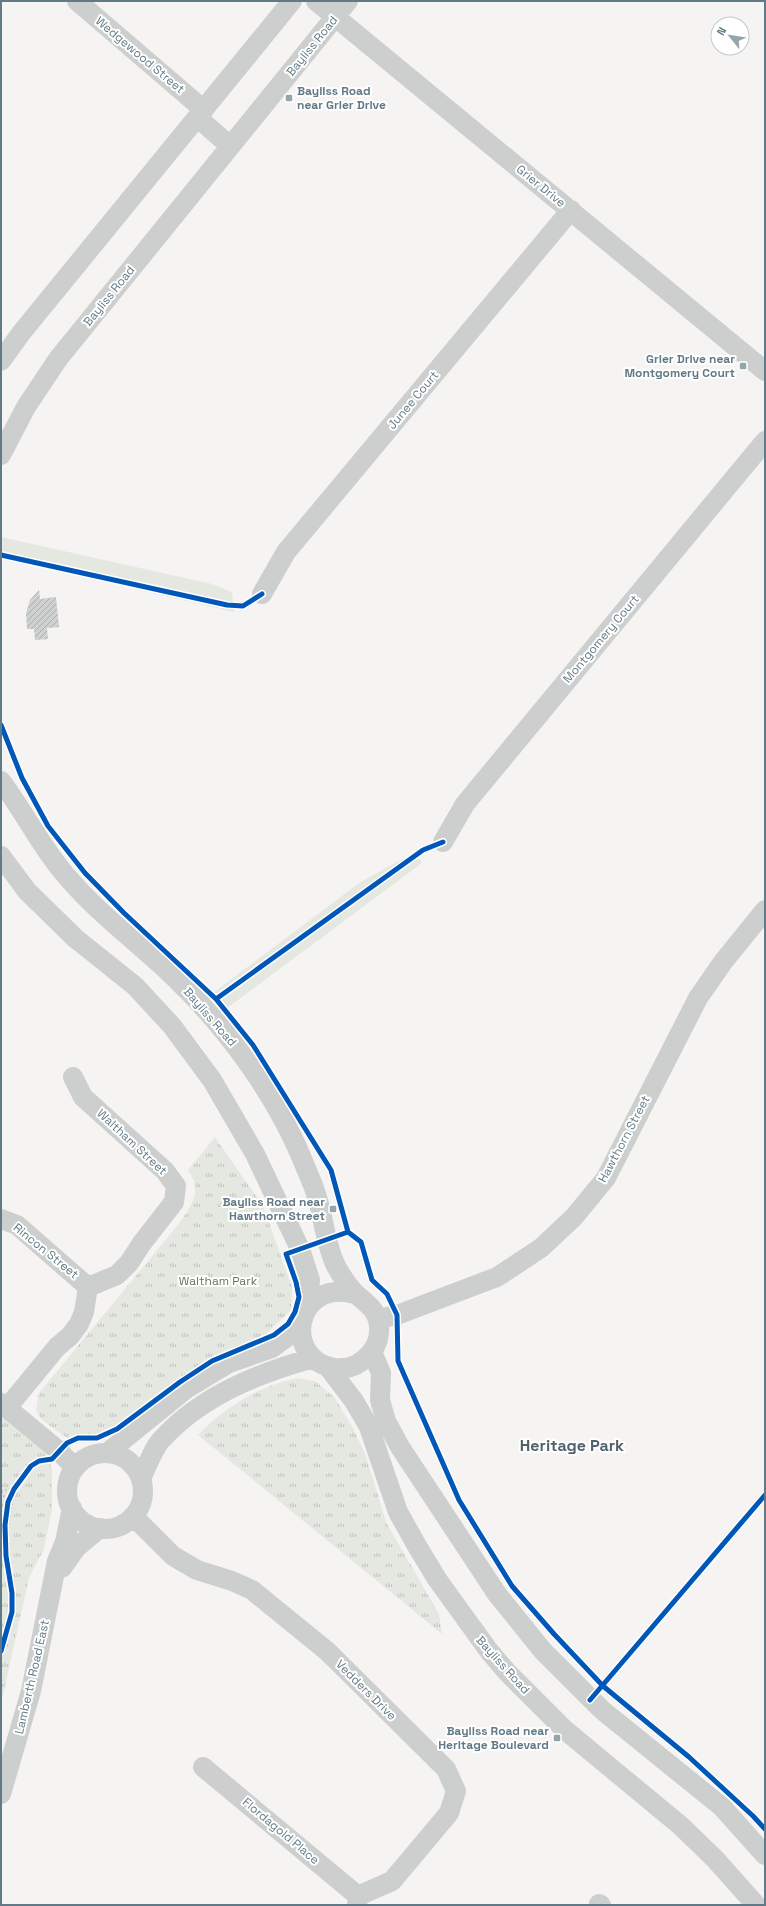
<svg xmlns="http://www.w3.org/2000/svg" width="766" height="1906" viewBox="0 0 766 1906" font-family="'Space Grotesk',sans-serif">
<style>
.grass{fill:#e5e8e1}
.park{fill:url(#park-tufts)}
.building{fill:url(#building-hatch)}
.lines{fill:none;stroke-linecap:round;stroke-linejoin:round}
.path{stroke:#cacccd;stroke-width:2.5;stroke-dasharray:2 2;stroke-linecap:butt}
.minor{stroke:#cdcece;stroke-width:20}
.cycleway-casing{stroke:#fff;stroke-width:8}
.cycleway{stroke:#0057b8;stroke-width:5}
.poi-dot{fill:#95a5ac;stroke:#fff;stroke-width:1.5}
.labels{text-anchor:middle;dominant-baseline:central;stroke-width:4;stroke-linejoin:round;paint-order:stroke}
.street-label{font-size:12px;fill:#627a86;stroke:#fff}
.poi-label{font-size:12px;font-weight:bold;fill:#627a86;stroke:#fff;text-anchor:end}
.park-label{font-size:12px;fill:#66775d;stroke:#fff}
.district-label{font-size:16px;font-weight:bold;fill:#51626a;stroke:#fff}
</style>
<defs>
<pattern id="park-tufts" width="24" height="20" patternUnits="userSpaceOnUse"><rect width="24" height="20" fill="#e5e8e1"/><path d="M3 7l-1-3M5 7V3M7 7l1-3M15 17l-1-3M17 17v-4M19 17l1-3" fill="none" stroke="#bdc1bc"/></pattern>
<pattern id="building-hatch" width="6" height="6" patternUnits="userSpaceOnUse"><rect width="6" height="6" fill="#cfd1d1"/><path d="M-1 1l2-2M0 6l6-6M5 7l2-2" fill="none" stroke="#abafaf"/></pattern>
</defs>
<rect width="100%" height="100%" fill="#f5f4f3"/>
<!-- grass -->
<path class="grass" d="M1,537L212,584L232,592L234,612L1,558Z
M415,852L422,863L227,1008L213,993L359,883Z"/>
<!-- park -->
<path class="park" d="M215,1137L263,1206L292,1287L291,1310L266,1334L206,1361L115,1427L75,1444L41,1419L36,1410L39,1393L177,1226C190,1207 204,1193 188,1170Z
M298,1378L315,1381L334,1397L353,1428L366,1456L386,1522L439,1614L442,1634L198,1435C225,1407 260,1385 298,1378Z
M1,1413L46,1453L52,1469V1510L44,1549L29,1578L1,1704Z"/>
<!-- building -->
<path class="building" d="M39,590L40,599L56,597L59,627L47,628L48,639L35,640L34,629H27L26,613L30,600Z"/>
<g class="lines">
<!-- path -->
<path class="path" d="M342,1234L348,1232
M72,1441L78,1438H98
M1,1491L13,1489
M1,1492L8,1502
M1,1651L12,1612L13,1602C10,1555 0,1521 22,1477C28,1470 34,1462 43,1460"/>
<!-- minor -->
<path class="minor" d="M77,1L204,110
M316,1L765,371
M198,118L230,146
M1,361L22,332L292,1
M1,455L26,407L58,359L348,1
M262,594L286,552L571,210
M1,781C25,813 42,849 69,879C101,916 140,944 175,978C227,1028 276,1095 303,1161C307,1172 313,1183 316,1194C324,1217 325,1244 336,1266C341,1275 349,1288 357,1295C372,1307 383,1316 378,1339C375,1351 366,1359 356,1365C349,1368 342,1369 334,1368C282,1359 294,1278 355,1294
M443,842L465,804L765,441
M1,856L27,891L75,938L135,986L172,1026L212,1080L255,1154L300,1249L310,1280L308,1307
M1,1219L17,1225L88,1287
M378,1319L397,1315L497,1277L541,1248L574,1217L606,1178L698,998L723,962L765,910
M372,1352L381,1373L380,1400L386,1421L400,1447L497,1594L543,1651L602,1710L722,1807L765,1855
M328,1367L354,1401L369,1427L398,1512L417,1546L437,1579L489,1651L507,1672L565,1730L681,1826L715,1859L756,1905
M1,1403L59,1451L75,1468
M7,1408L57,1347L70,1336L79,1324L84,1312L88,1287L117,1275L129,1263L142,1243L174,1202L176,1186L165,1171L83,1097L73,1077
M107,1453L186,1389L229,1363L272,1348L301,1327
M67 1491a38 38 0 1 1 76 0a38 38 0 1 1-76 0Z
M141,1478C147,1467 154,1446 163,1438C203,1395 259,1373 313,1358
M133,1516L173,1556L197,1570L232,1581L252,1590L327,1651L446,1769L456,1791L449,1813L392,1881L358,1896L357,1905
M62,1568L77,1547L100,1528
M203,1767L358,1896
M1,1794L31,1691L57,1561L65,1542L72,1508
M599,1904L601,1905"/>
<defs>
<path id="cycleway" d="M1,555L227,605L243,606L262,594
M1,725L22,778L48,826L85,873L124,913L216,999L253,1045L331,1170L348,1232L361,1242L372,1280L387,1294L397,1315L398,1361L459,1500L512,1586L554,1634L603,1686L689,1757L753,1816L765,1829
M216,999L423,850L443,842
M1,1651L12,1612V1593L6,1556L5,1525L8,1502L14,1489L31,1466L39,1461L52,1459L67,1443L78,1438H97L117,1429L180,1382L212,1361L274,1335L288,1324L295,1312L299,1297L296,1282L286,1254L348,1232
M590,1700L765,1495"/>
</defs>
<!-- cycleway casing -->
<use href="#cycleway" class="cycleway-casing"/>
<!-- cycleway -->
<use href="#cycleway" class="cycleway"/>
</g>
<!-- markers -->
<g class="poi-dot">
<rect x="285" y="94" width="8" height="8" rx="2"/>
<rect x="739" y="362" width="8" height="8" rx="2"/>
<rect x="329" y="1205" width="8" height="8" rx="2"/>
<rect x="553" y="1734" width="8" height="8" rx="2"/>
</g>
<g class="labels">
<!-- street labels -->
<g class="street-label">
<text transform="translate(312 46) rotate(-51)">Bayliss Road</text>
<text transform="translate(140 55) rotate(40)">Wedgewood Street</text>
<text transform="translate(541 186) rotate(39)">Grier Drive</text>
<text transform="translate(109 296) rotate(-51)">Bayliss Road</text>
<text transform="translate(413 400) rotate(-50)">Junee Court</text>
<text transform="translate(601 639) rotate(-50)">Montgomery Court</text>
<text transform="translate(210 1017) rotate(49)">Bayliss Road</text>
<text transform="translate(624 1139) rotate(-62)">Hawthorn Street</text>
<text transform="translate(132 1142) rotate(43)">Waltham Street</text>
<text transform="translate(46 1251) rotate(39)">Rincon Street</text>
<text transform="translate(503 1665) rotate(48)">Bayliss Road</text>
<text transform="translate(32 1677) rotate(-77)">Lamberth Road East</text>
<text transform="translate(366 1690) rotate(45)">Vedders Drive</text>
<text transform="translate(281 1831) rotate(40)">Flordagold Place</text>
</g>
<!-- poi labels -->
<g class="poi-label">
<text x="297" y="91" text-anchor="start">Bayliss Road<tspan x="297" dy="14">near Grier Drive</tspan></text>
<text x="735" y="359">Grier Drive near<tspan x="735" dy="14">Montgomery Court</tspan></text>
<text x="325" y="1202">Bayliss Road near<tspan x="325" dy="14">Hawthorn Street</tspan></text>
<text x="549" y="1731">Bayliss Road near<tspan x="549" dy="14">Heritage Boulevard</tspan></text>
</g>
<!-- park labels -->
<g class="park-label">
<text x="218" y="1281">Waltham Park</text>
</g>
<!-- district labels -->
<g class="district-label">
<text x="572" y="1445">Heritage Park</text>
</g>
</g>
<!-- border -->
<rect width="766" height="1906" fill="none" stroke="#627a86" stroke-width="4"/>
<!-- north arrow -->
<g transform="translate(730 36) rotate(300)"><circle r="19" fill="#ffffff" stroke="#c0cacf"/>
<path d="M0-3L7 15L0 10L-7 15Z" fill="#95a5ac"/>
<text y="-6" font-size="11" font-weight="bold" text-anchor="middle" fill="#627a86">N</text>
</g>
</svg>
